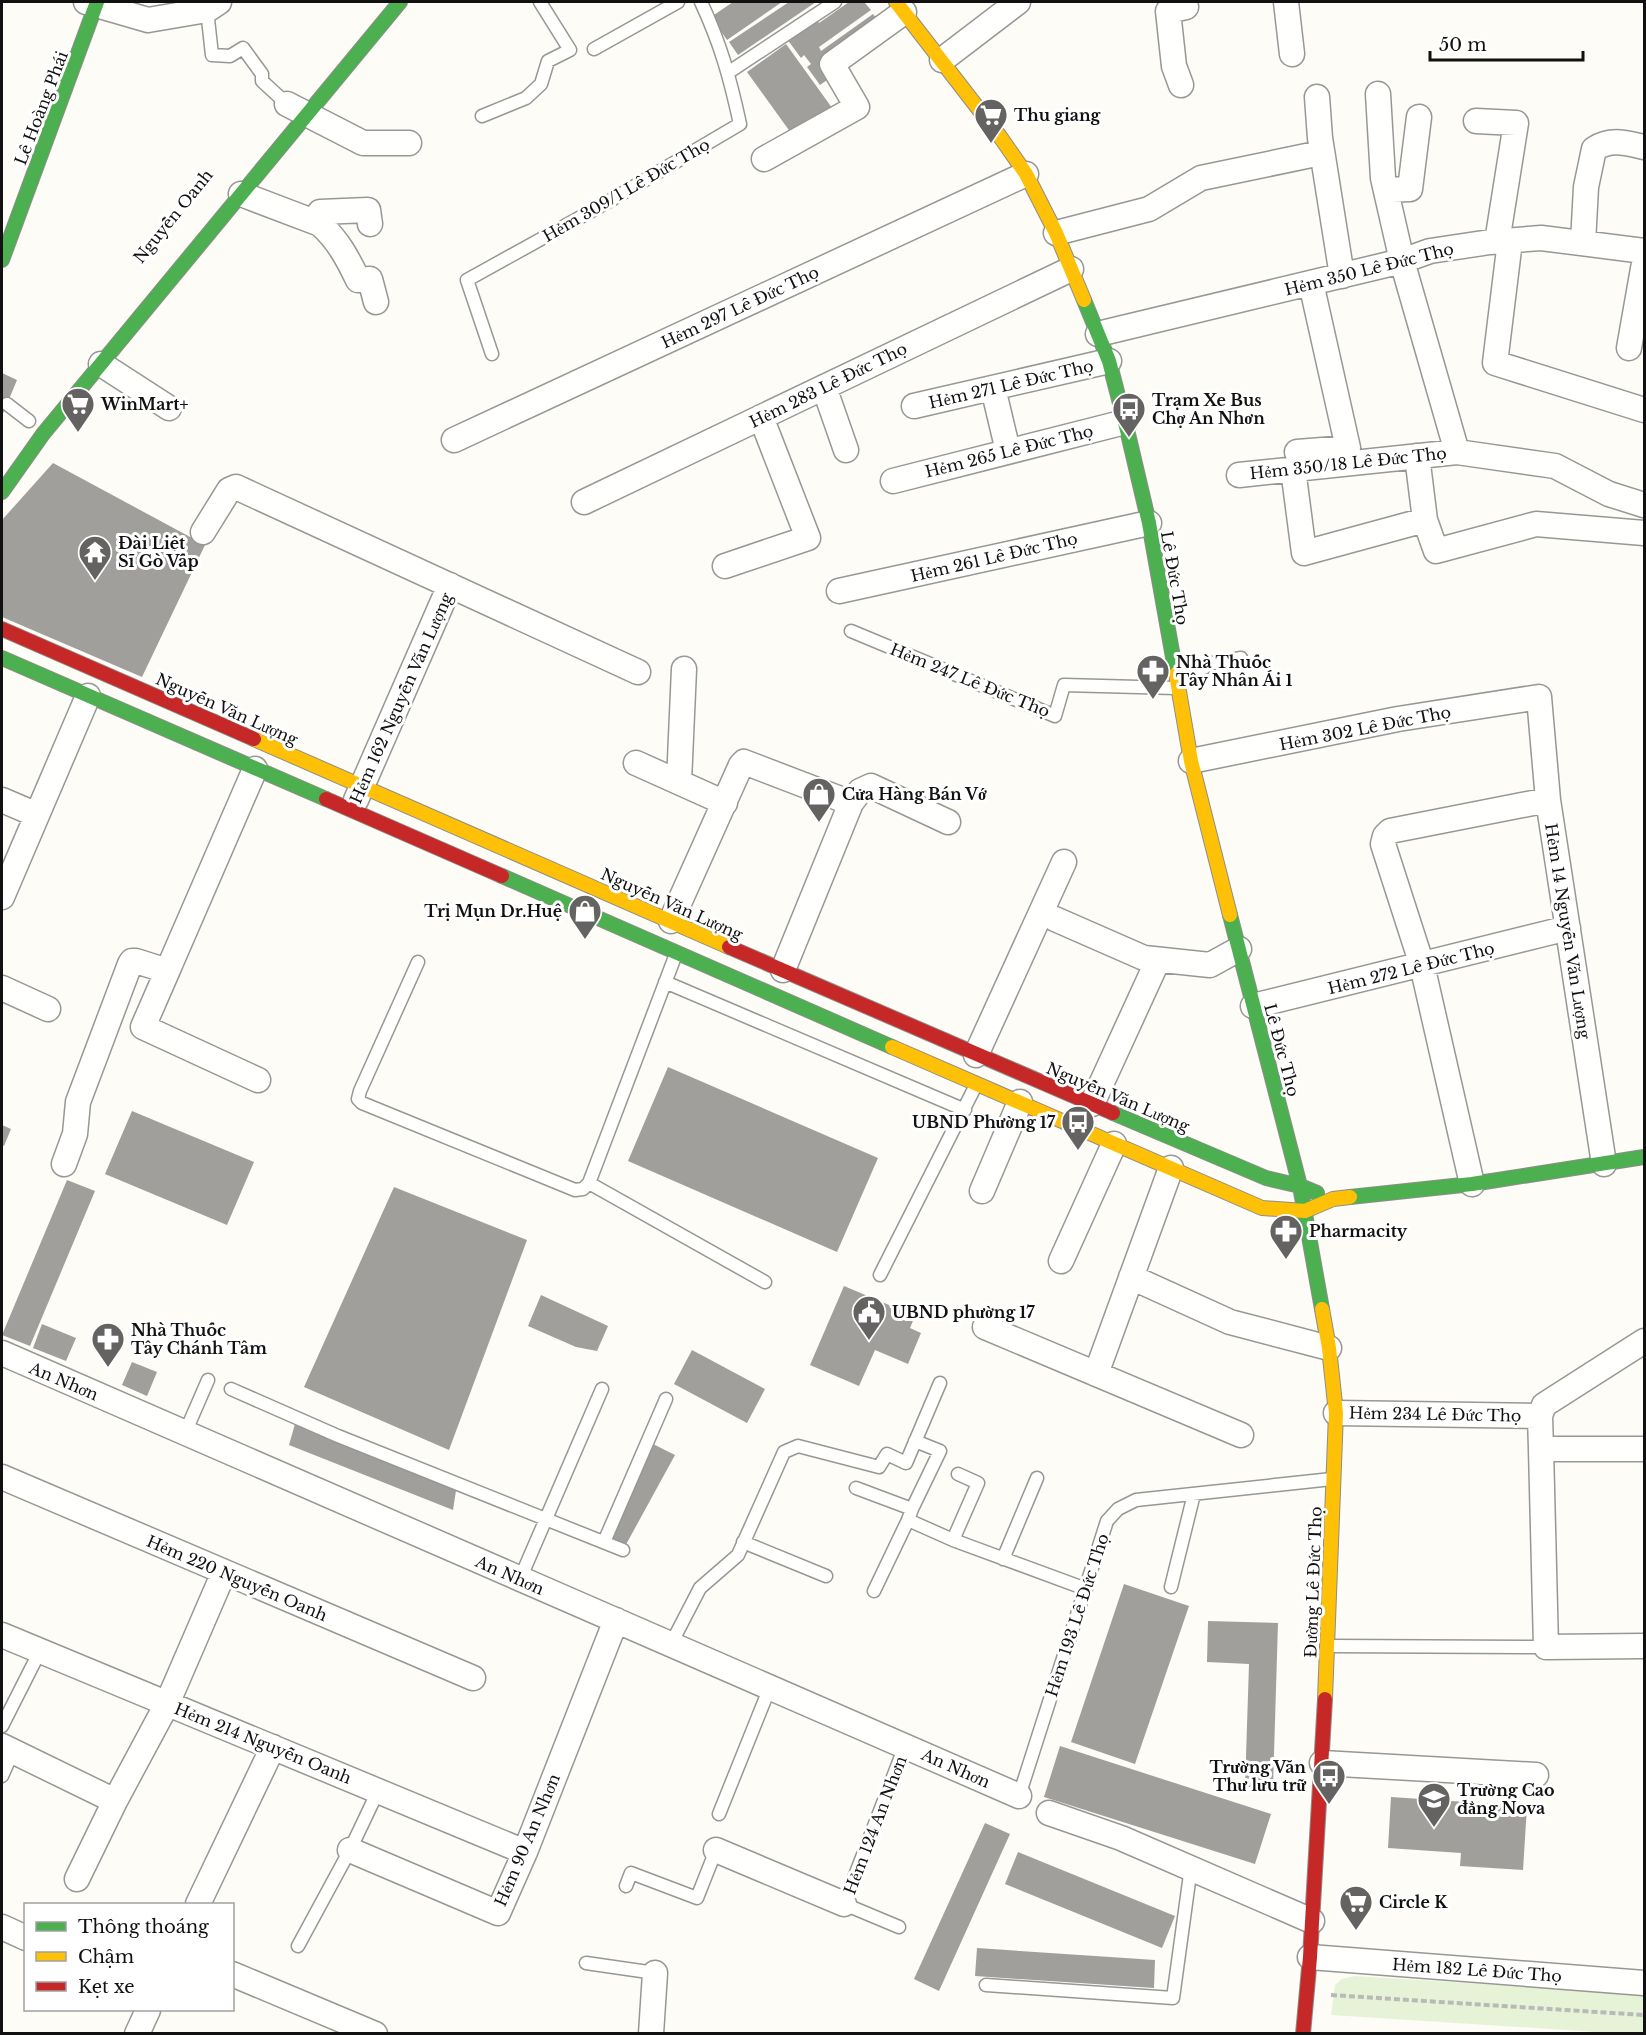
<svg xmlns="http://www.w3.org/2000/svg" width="1646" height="2035" viewBox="0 0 1646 2035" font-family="'Libre Baskerville',serif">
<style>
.green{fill:#e7f3d7}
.building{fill:#a19f9c}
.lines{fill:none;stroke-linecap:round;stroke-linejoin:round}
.lane-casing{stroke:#979795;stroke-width:15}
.street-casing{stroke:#979795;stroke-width:27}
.fast-casing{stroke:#8e8d8b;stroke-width:16}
.slow-casing{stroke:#8e8d8b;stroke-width:16}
.jam-casing{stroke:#8e8d8b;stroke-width:16}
.path{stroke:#b9b9b8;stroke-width:4;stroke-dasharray:6 3;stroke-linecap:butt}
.lane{stroke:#fffffe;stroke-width:12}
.street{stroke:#fffffe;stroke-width:24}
.fast{stroke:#4caf50;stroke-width:14}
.slow{stroke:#ffc107;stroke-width:14}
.jam{stroke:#c62828;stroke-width:14}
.labels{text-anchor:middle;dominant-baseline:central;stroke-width:6;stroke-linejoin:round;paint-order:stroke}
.street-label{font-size:16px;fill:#111;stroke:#fff}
.poi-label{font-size:16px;font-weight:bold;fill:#111;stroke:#fff;text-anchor:start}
</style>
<rect width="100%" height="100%" fill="#fdfcf7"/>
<!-- green -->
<path class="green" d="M1355,1976L1644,1994V2033H1612L1331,2015L1335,1985L1342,1979Z"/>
<!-- building -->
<path class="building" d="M733,2H782L727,40L711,17Z
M789,2H816L738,55L729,42Z
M849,2H864L871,10L819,47L821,51L873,14L883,27L837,73L820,85L807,67L811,64L804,55L801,58L784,35L813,14L819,23Z
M786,44L835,112L796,140L747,72Z
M2,373L17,380L2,416Z
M53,463L205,545L142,677L2,617V520Z
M668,1067L878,1158L837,1252L628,1161Z
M132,1111L254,1162L227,1225L105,1174Z
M2,1125L11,1129L4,1146L2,1145Z
M67,1180L95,1191L30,1346L2,1335Z
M394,1187L527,1240L449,1450L304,1387Z
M844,1286L915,1316L910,1328L921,1333L908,1364L875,1350L859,1386L810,1365Z
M541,1295L608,1326L597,1351L576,1347L528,1326Z
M42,1324L76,1338L66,1361L33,1348Z
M692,1350L765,1389L747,1423L674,1384Z
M132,1362L157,1372L147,1396L122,1385Z
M295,1424L457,1484L453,1510L289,1445Z
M647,1441L675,1455L623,1550L604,1542Z
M1124,1584L1189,1606L1135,1764L1071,1742Z
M1208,1621L1278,1623L1273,1787H1245L1249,1664L1207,1662Z
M1060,1746L1271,1814L1255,1864L1044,1797Z
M1391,1797L1527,1806L1523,1870L1460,1866L1461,1853L1388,1848Z
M985,1823L1010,1834L939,1991L914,1979Z
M1018,1852L1175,1916L1162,1948L1005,1884Z
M977,1948L1155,1960L1154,1988L975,1976Z"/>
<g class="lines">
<defs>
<path id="lane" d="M207,10L212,55L230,56L243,48L262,74V81L287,104
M594,49L678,2
M729,72L835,2
M482,116L526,98L541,84L548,61L570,50L540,2
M492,354L467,280L606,203L740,124C730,78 721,45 701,2
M7,404L29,421
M851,631L1055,716L1064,685L1176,688
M1177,669L1204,668L1208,664L1241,658
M418,962L360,1091L358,1099L362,1103L575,1190L583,1189L589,1183L676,954
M665,982L965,1110
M589,1183L765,1282
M880,1275L976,1085
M231,1389L338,1436L623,1550
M185,1433L208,1380
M856,1488L912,1509L908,1520L953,1540L1086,1589
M912,1509L940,1451L915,1441
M953,1540L978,1483L958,1474
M604,1542L666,1399
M743,1542L826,1576
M1003,1559L1037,1478
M520,1579L602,1389
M1171,1587L1194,1494
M874,1591L908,1520
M671,1644L700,1588L738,1555L784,1452L798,1446L879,1467L887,1454L906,1463L940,1383
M1329,1646L1546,1647
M2,1726L40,1651
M2,1776L13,1751
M1019,1796L1107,1521L1118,1509L1136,1500L1332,1479
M719,1814L770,1687
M626,1886L631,1873L697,1898L716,1850
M899,1927L844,1904L905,1746
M298,1946L350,1850L378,1791
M586,1963L655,1973
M986,1985L1173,1998L1191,1867"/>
<path id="street" d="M86,2L148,20L207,10L219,2
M1286,2L1292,54
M942,60L1018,2
M1181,85L1174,66L1168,11L1186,7L1185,2
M1378,94L1383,178L1402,261L1457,452
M1317,97L1320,138L1342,276
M287,104L363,143H409
M1476,121L1516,123L1497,242
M764,159L857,107L832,64L904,12
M1386,190L1410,189L1419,117
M241,194L320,224C338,240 348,259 358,280L370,279L376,302
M313,221L320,212L368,210L370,224
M1056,233L1149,209L1201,178L1316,154
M1510,241L1495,363L1644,410
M1583,243L1586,187L1594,149C1611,138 1626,143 1644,147
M1098,334L1402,261L1430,251L1490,242L1541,238L1644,251
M1629,348L1644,263
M101,364L169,408
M824,387L846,450
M993,388L1008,451
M914,406L1109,361
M454,440L1026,174
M1297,452L1348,448L1311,283
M1417,456L1425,520L1436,551L1536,524L1644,533
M1293,469L1304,553L1425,520
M1239,475L1457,452L1555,466L1609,494L1644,505
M893,481L1125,422
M584,502L1071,269
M203,532L229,490L236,487L638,672
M725,566L808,538L761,417
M839,591L1149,523
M1191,761L1398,719L1539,697L1548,800L1604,1164
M636,763L725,803
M679,782L684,669
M2,800L37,815
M356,800L450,585
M2,897L88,696
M1055,919L1144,958L1210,965L1239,949
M671,921L741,765L744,762L851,803
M170,965L143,1027L258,1080
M783,970L851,803L860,791L871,786L948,822
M2,988L48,1009
M1253,1006L1568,928
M976,1055L1064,862
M1092,1104L1158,960
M64,1164L75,1134L78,1102L130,964L132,961H136L161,969L170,965L255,769
M1472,1184L1422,965L1383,844L1385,836L1390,831L1548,800
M982,1191L1020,1102
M1061,1261L1114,1144
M1131,1277L1230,1322L1329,1348
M985,1327L1241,1435
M2,1353L1019,1796
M1096,1374L1171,1168
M1336,1413L1540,1416L1541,1449H1644
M1540,1416L1544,1405L1644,1341
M1541,1449L1546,1647L1644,1646
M2,1477L473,1678
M2,1635L525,1852
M2,1746L115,1801
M1322,1763L1536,1775
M1049,1813L1121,1838L1312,1921
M350,1850L498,1913L525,1852L616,1620
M716,1850L844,1904
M77,1879L115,1801L167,1704L224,1572
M198,1904L273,1747
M2,1927L26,1938
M1310,1957L1644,1983
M232,1974L375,2034
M137,2034L148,2010
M651,2034L655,1973"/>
<path id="fast" d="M2,260L97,2
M1084,300L1109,361L1129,438L1149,523L1176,674
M2,492L43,434L400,2
M2,658L326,799
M502,876L892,1047
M1230,915L1300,1186L1322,1309
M1113,1113L1266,1178L1300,1186L1317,1193
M1350,1197L1472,1184L1644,1157"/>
<path id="slow" d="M896,2L1001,138L1026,174L1056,233L1084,300
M1176,674L1191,761L1230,915
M254,739L729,947
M892,1047L1262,1208L1305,1211L1333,1199L1350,1197
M1322,1309L1329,1348L1336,1413L1325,1699"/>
<path id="jam" d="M2,629L254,739
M326,799L502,876
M729,947L1113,1113
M1303,2034L1310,1957L1325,1699"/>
</defs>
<!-- lane casing -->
<use href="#lane" class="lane-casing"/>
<!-- street casing -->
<use href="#street" class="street-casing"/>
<!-- fast casing -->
<use href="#fast" class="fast-casing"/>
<!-- slow casing -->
<use href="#slow" class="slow-casing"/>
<!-- jam casing -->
<use href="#jam" class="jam-casing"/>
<!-- path -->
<path class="path" d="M1331,1995L1644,2015"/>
<!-- lane -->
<use href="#lane" class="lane"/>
<!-- street -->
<use href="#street" class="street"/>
<!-- fast -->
<use href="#fast" class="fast"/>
<!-- slow -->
<use href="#slow" class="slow"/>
<!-- jam -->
<use href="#jam" class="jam"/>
</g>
<!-- icons -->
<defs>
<symbol id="supermarket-pin" viewBox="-11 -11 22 30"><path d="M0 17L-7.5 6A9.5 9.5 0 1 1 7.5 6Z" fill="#646362" stroke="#fff"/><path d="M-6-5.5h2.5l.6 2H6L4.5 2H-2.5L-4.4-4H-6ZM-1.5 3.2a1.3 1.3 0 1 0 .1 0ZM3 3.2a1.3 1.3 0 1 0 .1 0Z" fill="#fff"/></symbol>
<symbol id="bus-pin" viewBox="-11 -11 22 30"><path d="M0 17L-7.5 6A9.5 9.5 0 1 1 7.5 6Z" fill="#646362" stroke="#fff"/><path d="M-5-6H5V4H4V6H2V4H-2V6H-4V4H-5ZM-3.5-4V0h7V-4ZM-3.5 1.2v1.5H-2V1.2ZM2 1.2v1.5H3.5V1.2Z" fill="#fff"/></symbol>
<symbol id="temple-pin" viewBox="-11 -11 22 30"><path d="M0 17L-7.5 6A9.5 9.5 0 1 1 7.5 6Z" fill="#646362" stroke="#fff"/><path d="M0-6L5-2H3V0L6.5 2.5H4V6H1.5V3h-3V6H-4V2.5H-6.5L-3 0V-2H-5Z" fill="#fff"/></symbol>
<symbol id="pharmacy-pin" viewBox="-11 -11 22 30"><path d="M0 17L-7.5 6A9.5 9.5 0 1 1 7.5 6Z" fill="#646362" stroke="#fff"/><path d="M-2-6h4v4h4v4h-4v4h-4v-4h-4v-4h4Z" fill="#fff"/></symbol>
<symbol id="shop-pin" viewBox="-11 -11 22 30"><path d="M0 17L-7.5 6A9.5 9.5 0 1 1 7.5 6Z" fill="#646362" stroke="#fff"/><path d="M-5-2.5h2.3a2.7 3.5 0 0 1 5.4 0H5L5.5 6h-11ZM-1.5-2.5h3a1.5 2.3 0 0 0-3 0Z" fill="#fff"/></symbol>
<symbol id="civic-pin" viewBox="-11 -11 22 30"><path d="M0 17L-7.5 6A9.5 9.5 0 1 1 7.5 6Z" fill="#646362" stroke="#fff"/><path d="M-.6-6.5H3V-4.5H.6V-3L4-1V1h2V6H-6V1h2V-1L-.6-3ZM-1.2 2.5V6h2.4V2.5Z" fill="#fff"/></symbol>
<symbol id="university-pin" viewBox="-11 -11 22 30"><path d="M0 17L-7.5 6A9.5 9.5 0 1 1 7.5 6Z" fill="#646362" stroke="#fff"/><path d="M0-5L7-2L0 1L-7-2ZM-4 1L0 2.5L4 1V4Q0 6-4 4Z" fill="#fff"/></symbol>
</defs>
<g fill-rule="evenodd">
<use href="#supermarket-pin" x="972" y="96" width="38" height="52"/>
<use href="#supermarket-pin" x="59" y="385" width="38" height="52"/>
<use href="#bus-pin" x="1110" y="390" width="38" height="52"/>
<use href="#temple-pin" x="76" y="533" width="38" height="52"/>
<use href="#pharmacy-pin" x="1134" y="652" width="38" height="52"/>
<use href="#shop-pin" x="800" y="775" width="38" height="52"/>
<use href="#shop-pin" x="566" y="892" width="38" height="52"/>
<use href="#bus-pin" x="1059" y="1103" width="38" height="52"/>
<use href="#pharmacy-pin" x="1267" y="1212" width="38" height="52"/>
<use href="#civic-pin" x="850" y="1293" width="38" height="52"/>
<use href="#pharmacy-pin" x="89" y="1320" width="38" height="52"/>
<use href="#bus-pin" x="1310" y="1757" width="38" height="52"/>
<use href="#university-pin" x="1415" y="1780" width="38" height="52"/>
<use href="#supermarket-pin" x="1337" y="1883" width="38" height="52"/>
</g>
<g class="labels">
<!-- street labels -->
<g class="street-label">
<text transform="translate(41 108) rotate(-69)">Lê Hoàng Phái</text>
<text transform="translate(626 190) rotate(-30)">Hẻm 309/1 Lê Đức Thọ</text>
<text transform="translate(173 216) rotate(-51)">Nguyễn Oanh</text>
<text transform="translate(1369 269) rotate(-14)">Hẻm 350 Lê Đức Thọ</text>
<text transform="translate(740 307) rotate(-25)">Hẻm 297 Lê Đức Thọ</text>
<text transform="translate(1011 384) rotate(-13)">Hẻm 271 Lê Đức Thọ</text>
<text transform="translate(828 385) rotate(-26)">Hẻm 283 Lê Đức Thọ</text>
<text transform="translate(1009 451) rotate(-14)">Hẻm 265 Lê Đức Thọ</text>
<text transform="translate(1348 463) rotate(-6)">Hẻm 350/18 Lê Đức Thọ</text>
<text transform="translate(994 557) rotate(-13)">Hẻm 261 Lê Đức Thọ</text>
<text transform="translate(1175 578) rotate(80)">Lê Đức Thọ</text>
<text transform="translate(970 680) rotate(22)">Hẻm 247 Lê Đức Thọ</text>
<text transform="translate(401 698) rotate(-66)">Hẻm 162 Nguyễn Văn Lượng</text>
<text transform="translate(227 709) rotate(24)">Nguyễn Văn Lượng</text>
<text transform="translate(1365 728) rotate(-11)">Hẻm 302 Lê Đức Thọ</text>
<text transform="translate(672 904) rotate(24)">Nguyễn Văn Lượng</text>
<text transform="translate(1568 931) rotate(81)">Hẻm 14 Nguyễn Văn Lượng</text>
<text transform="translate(1411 968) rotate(-14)">Hẻm 272 Lê Đức Thọ</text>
<text transform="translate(1282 1050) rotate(75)">Lê Đức Thọ</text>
<text transform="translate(1118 1097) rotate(23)">Nguyễn Văn Lượng</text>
<text transform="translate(64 1381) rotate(23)">An Nhơn</text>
<text transform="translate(1435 1414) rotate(1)">Hẻm 234 Lê Đức Thọ</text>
<text transform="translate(510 1575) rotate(24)">An Nhơn</text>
<text transform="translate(237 1578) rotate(23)">Hẻm 220 Nguyễn Oanh</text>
<text transform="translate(1313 1582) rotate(-88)">Đường Lê Đức Thọ</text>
<text transform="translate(1077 1615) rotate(-72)">Hẻm 193 Lê Đức Thọ</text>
<text transform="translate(263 1743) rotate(22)">Hẻm 214 Nguyễn Oanh</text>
<text transform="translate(956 1768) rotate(24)">An Nhơn</text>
<text transform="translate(875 1825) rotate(-69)">Hẻm 124 An Nhơn</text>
<text transform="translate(527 1840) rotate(-67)">Hẻm 90 An Nhơn</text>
<text transform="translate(1477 1970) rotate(4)">Hẻm 182 Lê Đức Thọ</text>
</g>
<!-- poi labels -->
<g class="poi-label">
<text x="1014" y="115">Thu giang</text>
<text x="1152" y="400">Trạm Xe Bus<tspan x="1152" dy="18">Chợ An Nhơn</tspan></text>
<text x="101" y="404">WinMart+</text>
<text x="118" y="543">Đài Liệt<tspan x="118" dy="18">Sĩ Gò Vấp</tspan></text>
<text x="1176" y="662">Nhà Thuốc<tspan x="1176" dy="18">Tây Nhân Ái 1</tspan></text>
<text x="842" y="794">Cửa Hàng Bán Vớ</text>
<text x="562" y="911" text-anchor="end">Trị Mụn Dr.Huệ</text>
<text x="1055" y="1122" text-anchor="end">UBND Phường 17</text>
<text x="1309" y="1231">Pharmacity</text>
<text x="892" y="1312">UBND phường 17</text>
<text x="131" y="1330">Nhà Thuốc<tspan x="131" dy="18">Tây Chánh Tâm</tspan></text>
<text x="1306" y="1767" text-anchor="end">Trường Văn<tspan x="1306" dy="18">Thư lưu trữ</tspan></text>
<text x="1457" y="1790">Trường Cao<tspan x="1457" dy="18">đẳng Nova</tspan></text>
<text x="1379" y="1902">Circle K</text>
</g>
</g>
<!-- border -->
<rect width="1646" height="2035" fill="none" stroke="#111111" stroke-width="6"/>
<!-- legend -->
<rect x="24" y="1903" width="210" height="108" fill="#ffffff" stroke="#a0a0a0" stroke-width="1.5"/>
<rect x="36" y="1922" width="30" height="9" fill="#4caf50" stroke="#a0a0a0" stroke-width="1.5"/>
<text x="78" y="1933" font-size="18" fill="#111111">Thông thoáng</text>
<rect x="36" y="1952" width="30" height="9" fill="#ffc107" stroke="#a0a0a0" stroke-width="1.5"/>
<text x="78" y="1963" font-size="18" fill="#111111">Chậm</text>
<rect x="36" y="1982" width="30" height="9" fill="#c62828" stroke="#a0a0a0" stroke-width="1.5"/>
<text x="78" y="1993" font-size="18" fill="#111111">Kẹt xe</text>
<!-- scale -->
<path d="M1430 51v9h153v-9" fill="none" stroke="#111111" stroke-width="3"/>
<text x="1439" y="51" font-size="18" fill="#111111" stroke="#ffffff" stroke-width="4.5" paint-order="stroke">50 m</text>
</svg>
